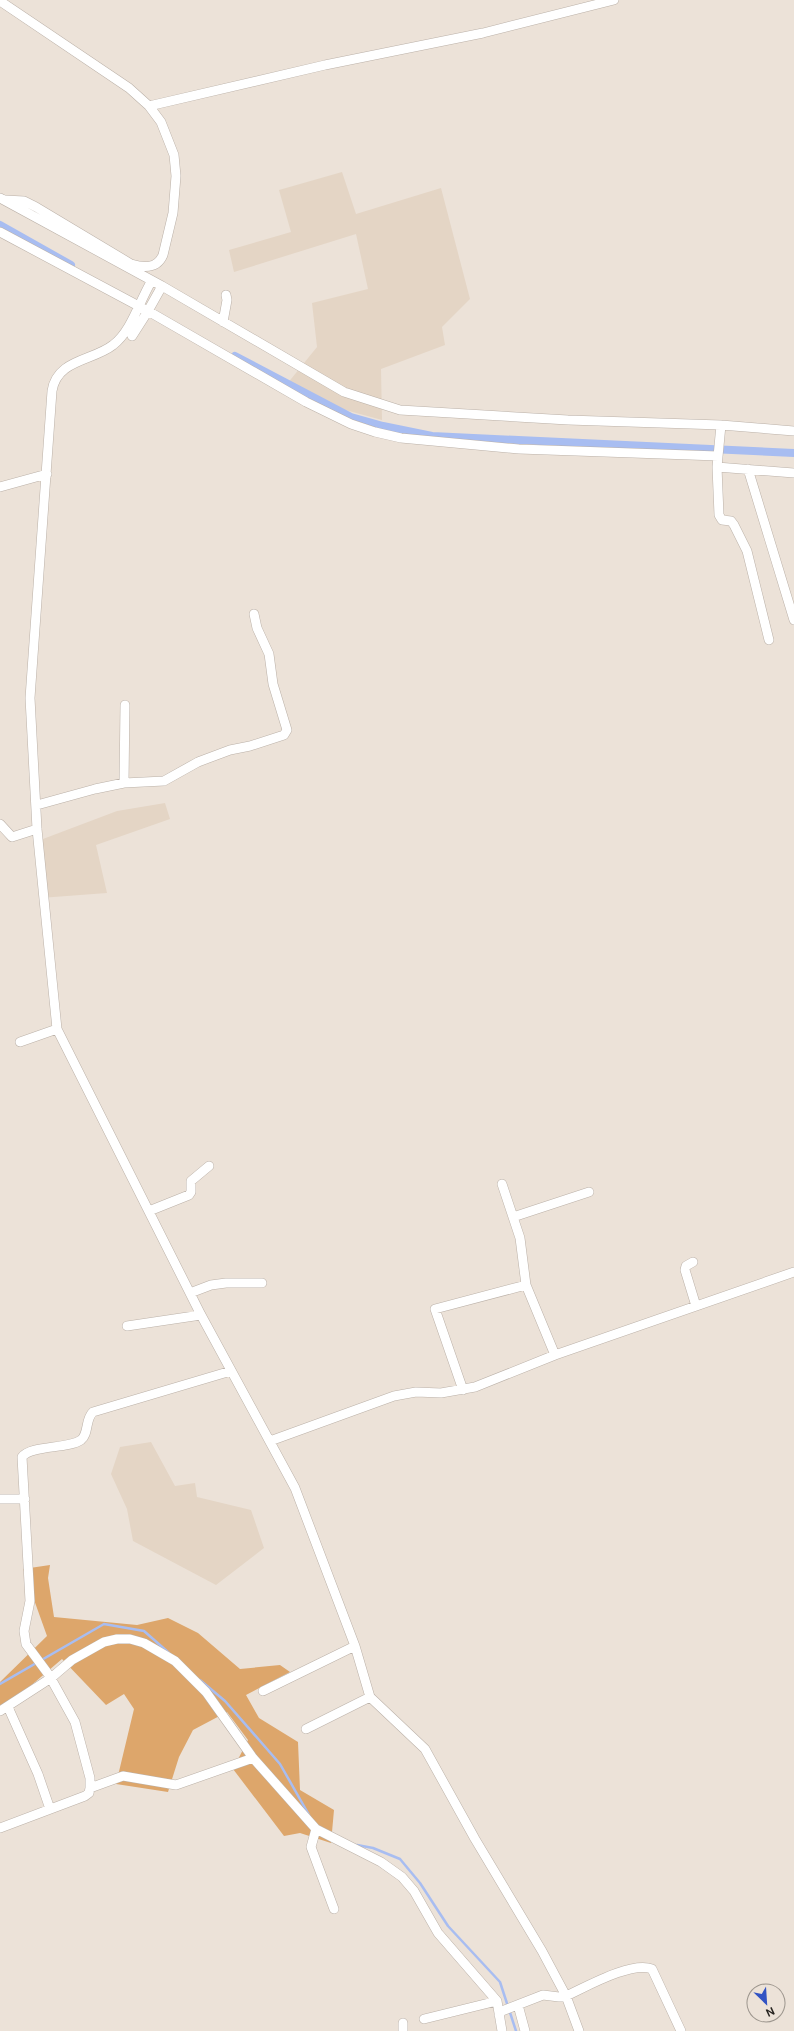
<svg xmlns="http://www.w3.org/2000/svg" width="794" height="2031" viewBox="0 0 794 2031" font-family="'DM Sans',sans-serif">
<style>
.built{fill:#e4d5c5}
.green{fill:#dda66b}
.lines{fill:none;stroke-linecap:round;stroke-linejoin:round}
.stream{stroke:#a8bdf1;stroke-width:2.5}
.canal{stroke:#a8bdf1;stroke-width:8}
.minor-casing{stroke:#bbb1a8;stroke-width:10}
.minor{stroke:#fff;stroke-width:9}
</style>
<rect width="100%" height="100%" fill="#ece2d8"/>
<!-- built -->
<path class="built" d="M342,172L356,214L441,188L470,299L442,327L445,345L381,369L382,420L327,405L287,384L317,347L312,303L368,289L356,234L234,272L229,250L291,232L279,190Z
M165,803L170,819L96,845L107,893L40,898L35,842L117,811Z
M151,1442L175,1486L195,1483L197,1497L251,1510L264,1548L216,1585L133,1541L127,1509L111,1474L120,1447Z"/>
<!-- green -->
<path class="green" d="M50,1565L48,1578L54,1617L137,1625L168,1618L198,1633L240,1669L280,1665L290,1672L246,1695L259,1718L298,1742L300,1790L334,1810L331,1843L300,1833L284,1836L233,1769L248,1740L227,1712L193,1730L179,1757L168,1792L116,1784L134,1709L124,1694L106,1705L62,1659L0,1712V1682L47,1636L23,1569Z"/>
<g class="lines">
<!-- stream -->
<path class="stream" d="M200,1680L225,1701L280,1764L309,1815
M0,1684L104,1624L144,1631L169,1653
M357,1845L373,1848L400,1859L420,1883L448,1926L500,1982L516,2031"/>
<!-- canal -->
<path class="canal" d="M0,225L71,265
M235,356L351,417L383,426L432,436L794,453"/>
<defs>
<path id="minor" d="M0,1L129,88L149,106L161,122L174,155L176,176L173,213L163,255C157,269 144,268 131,264L36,207L24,201L5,200
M149,106L325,65L483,33L614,0
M0,198L162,286L344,392L400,410L568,420L721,425L794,431
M0,232L148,311L306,402L351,424L375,432L401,438L519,449L718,456
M151,282C140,300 131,332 113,345C93,361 57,359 52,391L30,698L37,829L57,1029L201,1315L295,1488L355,1646L370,1697L425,1749L475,1839L542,1951L566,1996L579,2031
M223,322L227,300L226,295
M132,336L148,311L162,286
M721,425L717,467L719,515L722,520L731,521L734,525L747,551L769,640
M717,467L794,473
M748,469L794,620
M0,487L47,474
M124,783L125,705
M37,805L95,789L124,783L164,781L198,762L230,750L250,746L284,735L287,730L273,684L269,654L257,628L254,614
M0,824L12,837L37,829
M20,1042L57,1029
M502,1184L520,1238L526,1285L555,1355
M149,1211L189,1195L191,1192V1181L209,1166
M513,1217L589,1192
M693,1262L686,1266L685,1270L696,1306
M190,1293L211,1285L226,1283H262
M127,1326L201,1315
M463,1390L435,1309L526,1285
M270,1441L394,1396L416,1392L441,1393L475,1387L555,1355L794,1272
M0,1499H25
M263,1691L355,1646
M8,1707L38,1774L50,1809
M0,1711L51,1678L72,1660L104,1642L117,1639H130L144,1643L175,1661L206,1692L253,1758L316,1829L381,1862L402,1877L414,1891L438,1933L497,2001L502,2031
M306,1729L370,1697
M90,1788L123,1776L176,1785L253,1758
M0,1828L85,1796L89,1793L90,1788V1778L75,1722L49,1675L26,1644L24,1631L30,1601L22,1457C31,1445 68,1449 81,1440C89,1434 85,1419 93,1412L231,1371
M316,1829L311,1847L334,1909
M518,2005L525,2031
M499,2015L502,2011L543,1995L559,1997L566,1996C586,1987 631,1961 652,1969L681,2031
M424,2019L497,2001
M403,2031V2023"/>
</defs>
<!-- minor casing -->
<use href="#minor" class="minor-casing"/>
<!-- minor -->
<use href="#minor" class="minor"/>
</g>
<!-- north arrow -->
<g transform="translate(766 2003) rotate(155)"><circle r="19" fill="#ece2d8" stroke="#9d968e"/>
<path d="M0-3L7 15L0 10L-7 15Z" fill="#3253c3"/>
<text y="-6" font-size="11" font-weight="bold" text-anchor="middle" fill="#272420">N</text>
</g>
</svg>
